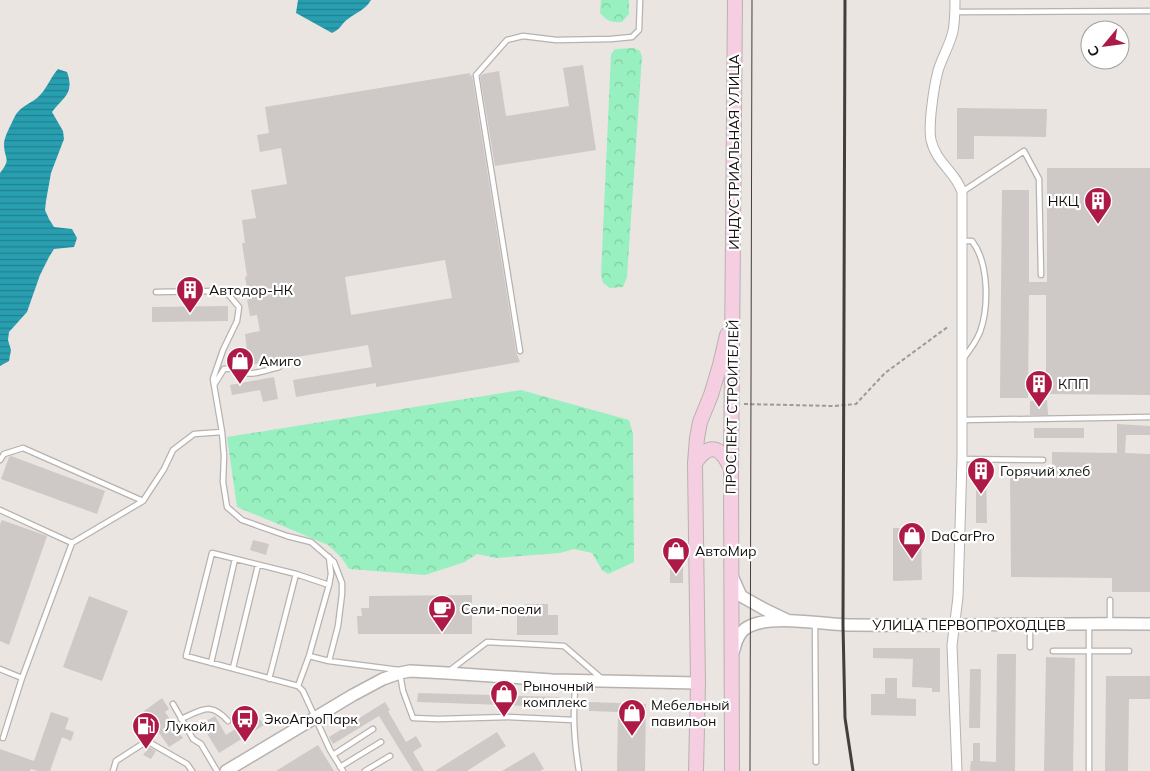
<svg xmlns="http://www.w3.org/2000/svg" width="1150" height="771" viewBox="0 0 1150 771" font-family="Mulish,sans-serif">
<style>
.forest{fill:url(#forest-crowns)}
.water{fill:url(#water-rules)}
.building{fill:#cec8c6;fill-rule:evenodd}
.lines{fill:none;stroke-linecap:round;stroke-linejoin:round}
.service-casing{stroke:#b7b2af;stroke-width:7}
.minor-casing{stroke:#b7b2af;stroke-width:11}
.tertiary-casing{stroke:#b7b2af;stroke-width:14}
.secondary-casing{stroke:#b7b2af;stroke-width:16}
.path{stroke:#9d9996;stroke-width:2;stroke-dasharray:4 2.5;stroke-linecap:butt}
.service{stroke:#fff;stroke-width:4.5}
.minor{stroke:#fff;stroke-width:9}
.tertiary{stroke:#fff;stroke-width:11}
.secondary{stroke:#f6cee2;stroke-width:14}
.tram{stroke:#413e3d;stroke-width:1}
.rail{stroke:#413e3d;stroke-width:3}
.labels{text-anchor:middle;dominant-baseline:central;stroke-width:4.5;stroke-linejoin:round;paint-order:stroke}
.street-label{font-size:14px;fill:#141211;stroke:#fff}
.poi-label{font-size:14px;fill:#141211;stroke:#fff;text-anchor:start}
</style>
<defs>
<pattern id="forest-crowns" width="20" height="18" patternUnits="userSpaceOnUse" patternTransform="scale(1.25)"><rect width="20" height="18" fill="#98efc0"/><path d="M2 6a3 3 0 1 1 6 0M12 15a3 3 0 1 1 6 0" fill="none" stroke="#82cca4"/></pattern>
<pattern id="water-rules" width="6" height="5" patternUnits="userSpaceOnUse" patternTransform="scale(1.25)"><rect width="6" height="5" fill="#289fb0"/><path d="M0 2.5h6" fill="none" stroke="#21808e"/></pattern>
</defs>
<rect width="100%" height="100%" fill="#ebe5e2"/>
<!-- forest -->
<path class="forest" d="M601,0H629V14L622,22C612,23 607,21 600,13Z
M634,48L640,51L642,57L627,277L623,287L610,288L603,283L601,275L611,54L615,49Z
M521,390L629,420L633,434L634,562L608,574L602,570L592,553L574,549L560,553L496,558L477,554L465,562L425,575L349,569L341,557L328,545L237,507L227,437Z"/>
<!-- water -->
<path class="water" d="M298,0H371C365,10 357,12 348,19C341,24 342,28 332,33L296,13Z
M58,69L67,72C75,94 63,97 52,112L63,131L64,139L51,173L46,201L45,210L49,219L54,227L72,229L77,238L74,247L54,249L49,257L40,275L27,312L9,332L8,340L11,350L9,361L0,366V173C12,158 4,159 4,144C4,137 11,125 14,118C19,107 28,105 37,98C46,91 50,78 58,69Z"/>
<!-- building -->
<path class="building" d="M583,65L596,150L495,166L480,76L483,74L499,71L506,116L569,106L563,68Z
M470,73V76L472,75L516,352L520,362L376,387V383L296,397L293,380L372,367L368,345L249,365L245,334L260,331L257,315L250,316L247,300L249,299L245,277L247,276L242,243H245L242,220L256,218L251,190L287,184L281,148L260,152L257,135L269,133L265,107ZM445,260L452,298L351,315L345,277Z
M957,108L1047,109L1046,137L974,136V159H957Z
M1047,168H1150V395L1046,394V295H1029L1028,398H1000L1002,190H1029V282H1047Z
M228,306V321L152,322V307Z
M274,377L278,399L263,402L260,390L232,395L230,385Z
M1047,400L1048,415H1030V401Z
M1117,424L1150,426V435H1126L1125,453L1150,454V592H1112V578L1011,577L1010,473L1052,475V452L1117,453Z
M1034,428H1084V438H1034Z
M11,456L105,491L97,514L1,479L9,457Z
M976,466H986L987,523H976Z
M2,520L47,536L9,645L0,641V524Z
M893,528H921L922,580L893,581Z
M253,540L269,544L266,555L250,550Z
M670,567H683V583H670Z
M472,595V634H358L357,616H362L361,608H369V596Z
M89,596L128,611L102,681L63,667Z
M525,604H548V615H558V635H517V614H525Z
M873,648H940V692H932V688L912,687L913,659L873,658Z
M997,654H1016L1015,771H970L971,761H973V743H980V761L996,762Z
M1046,657L1075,658L1073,771H1044Z
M970,669H981L980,728H969Z
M1106,676H1150V699H1129L1128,771H1105Z
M885,678H897V698L916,699V716L871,715V694H885Z
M418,693L561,697L560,707L417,702Z
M162,698L169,709L165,712L183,738L169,747L144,711Z
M385,702L390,710L388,711L406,742L416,736L422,746L413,752L424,771H413L379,716L333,744L329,737Z
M589,702L646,704L645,771H617L618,712L589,711Z
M51,712L69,718L65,729L74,732L71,741L62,737L50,771H38L31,769L30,771H0V749L34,761Z
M257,715L264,725L219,753L201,724L215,716L226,735Z
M497,732L506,746L467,771H435Z
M318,745L334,771H276Z
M149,747L156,751L151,759L143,755Z
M534,752L544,769L540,771H502Z"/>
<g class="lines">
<defs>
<path id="service" d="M955,12L1150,11
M962,192L1024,151L1039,179L1041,275
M962,241H972C989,263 989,307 980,332C976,342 970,350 963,359
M156,292L217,291L228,294L239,307L237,321L223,350L213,379L222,432L224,456L223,482L227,507L242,520L287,536L311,542L334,562L342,583V594L338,626L329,661L399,670
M520,351L476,75L507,40L523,36L556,40L611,39L632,37L639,30L640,0
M214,385L224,369C234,367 234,372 243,373C255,375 268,370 279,367
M962,420L1150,417
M962,459L1043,460
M0,460L4,454L23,448L143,501L164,469L173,450L194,434L222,432
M0,510L72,543L22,678
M72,543L143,501
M329,585L296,574L212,553L186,656L298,686L303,691L330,750L343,771
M815,623L816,762
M1110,624V600
M1089,625V771
M1030,626V647
M1053,651H1129
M309,656L329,661
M211,663L235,559
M233,668L258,565
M0,669L22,678L3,738
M449,671L487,642L564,646L601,678
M400,674L403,691L413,718L438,719L508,717L573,720
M269,679L296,574
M576,682C572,712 574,741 579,771
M298,686L309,656L329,585L331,574L329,557
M173,704L193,739L201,744L217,771
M181,719C202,710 210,701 228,721
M333,755L373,729
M340,767L381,742
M113,771L116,761L147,741L187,764L192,771
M365,771L390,756"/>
<path id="minor" d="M955,0C955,10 955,21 953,31C950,45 942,57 938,71C934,86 928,125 931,140C936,163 956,172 962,192V459L958,597L952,645L957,771"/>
<path id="tertiary" d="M733,578L741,596L764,609L787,620
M734,650C736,640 740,630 750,626C775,614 825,625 853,625C952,626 1051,623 1150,624
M226,771L353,695L383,679L400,673L410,671L447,673L552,680L698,683"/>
<path id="secondary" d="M695,463C710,441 721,447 731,469
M696,771L698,683L695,463L697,438L700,422L711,395L720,365L727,335
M732,771L731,469L735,0"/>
</defs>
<!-- service casing -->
<use href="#service" class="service-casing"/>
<!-- minor casing -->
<use href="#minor" class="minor-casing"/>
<!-- tertiary casing -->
<use href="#tertiary" class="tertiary-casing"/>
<!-- secondary casing -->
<use href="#secondary" class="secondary-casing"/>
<!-- path -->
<path class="path" d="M744,404L834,406L856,404L885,373L949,326"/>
<!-- service -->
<use href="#service" class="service"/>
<!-- minor -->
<use href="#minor" class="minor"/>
<!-- tertiary -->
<use href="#tertiary" class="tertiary"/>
<!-- secondary -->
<use href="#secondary" class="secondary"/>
<!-- tram -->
<path class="tram" d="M750,771L752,0"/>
<!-- rail -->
<path class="rail" d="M845,0L843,625L845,718L853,771"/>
</g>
<!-- icons -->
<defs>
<symbol id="building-pin" viewBox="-11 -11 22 30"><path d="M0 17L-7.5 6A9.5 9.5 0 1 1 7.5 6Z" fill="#ad1a47" stroke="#fff"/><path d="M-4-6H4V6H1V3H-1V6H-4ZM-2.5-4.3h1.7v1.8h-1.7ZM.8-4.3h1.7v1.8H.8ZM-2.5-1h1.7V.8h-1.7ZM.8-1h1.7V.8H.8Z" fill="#fff"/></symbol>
<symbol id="shop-pin" viewBox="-11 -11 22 30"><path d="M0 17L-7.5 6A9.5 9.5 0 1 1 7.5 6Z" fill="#ad1a47" stroke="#fff"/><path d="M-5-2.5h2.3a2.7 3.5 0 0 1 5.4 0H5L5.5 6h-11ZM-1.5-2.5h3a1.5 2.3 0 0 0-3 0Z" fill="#fff"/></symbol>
<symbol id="cafe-pin" viewBox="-11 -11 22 30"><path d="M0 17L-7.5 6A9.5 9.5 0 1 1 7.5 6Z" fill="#ad1a47" stroke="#fff"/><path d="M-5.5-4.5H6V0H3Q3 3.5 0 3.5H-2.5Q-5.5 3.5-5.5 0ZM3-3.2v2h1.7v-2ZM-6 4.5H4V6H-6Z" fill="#fff"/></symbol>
<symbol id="bus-pin" viewBox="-11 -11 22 30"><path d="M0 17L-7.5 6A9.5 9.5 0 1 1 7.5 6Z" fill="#ad1a47" stroke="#fff"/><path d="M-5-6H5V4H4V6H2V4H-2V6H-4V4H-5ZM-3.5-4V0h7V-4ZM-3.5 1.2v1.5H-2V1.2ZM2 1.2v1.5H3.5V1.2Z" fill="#fff"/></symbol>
<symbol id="fuel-pin" viewBox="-11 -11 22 30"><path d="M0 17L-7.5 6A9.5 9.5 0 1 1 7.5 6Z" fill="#ad1a47" stroke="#fff"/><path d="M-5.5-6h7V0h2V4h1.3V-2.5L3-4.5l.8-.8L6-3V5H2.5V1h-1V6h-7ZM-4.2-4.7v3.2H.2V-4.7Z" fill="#fff"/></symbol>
</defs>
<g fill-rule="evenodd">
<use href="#building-pin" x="1082" y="185" width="32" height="43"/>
<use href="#building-pin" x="174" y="274" width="32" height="43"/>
<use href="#shop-pin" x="224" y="345" width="32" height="43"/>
<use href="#building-pin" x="1023" y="368" width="32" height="43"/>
<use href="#building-pin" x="965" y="455" width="32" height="43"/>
<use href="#shop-pin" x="896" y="520" width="32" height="43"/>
<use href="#shop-pin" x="660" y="535" width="32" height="43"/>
<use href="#cafe-pin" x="426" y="593" width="32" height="43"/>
<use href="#shop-pin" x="488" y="678" width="32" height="43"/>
<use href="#shop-pin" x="616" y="697" width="32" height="43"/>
<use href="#bus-pin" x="229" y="703" width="32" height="43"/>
<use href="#fuel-pin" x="130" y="710" width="32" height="43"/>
</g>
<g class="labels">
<!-- street labels -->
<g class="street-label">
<text transform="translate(734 152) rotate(-90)">ИНДУСТРИАЛЬНАЯ УЛИЦА</text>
<text transform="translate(732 407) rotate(-89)">ПРОСПЕКТ СТРОИТЕЛЕЙ</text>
<text x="969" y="625">УЛИЦА ПЕРВОПРОХОДЦЕВ</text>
</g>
<!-- poi labels -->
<g class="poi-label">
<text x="1079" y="201" text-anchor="end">НКЦ</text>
<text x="209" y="290">Автодор-НК</text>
<text x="259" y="361">Амиго</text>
<text x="1058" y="384">КПП</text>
<text x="1000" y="471">Горячий хлеб</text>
<text x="931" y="536">DaCarPro</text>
<text x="695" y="551">АвтоМир</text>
<text x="461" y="609">Сели-поели</text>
<text x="523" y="686">Рыночный<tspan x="523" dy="16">комплекс</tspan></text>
<text x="651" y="705">Мебельный<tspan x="651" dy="16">павильон</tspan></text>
<text x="264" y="719">ЭкоАгроПарк</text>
<text x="165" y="726">Лукойл</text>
</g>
</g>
<!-- north arrow -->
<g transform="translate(1105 45) rotate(241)"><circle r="24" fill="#ffffff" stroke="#a1a0a0"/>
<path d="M0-4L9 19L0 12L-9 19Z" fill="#ad1a47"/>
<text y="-8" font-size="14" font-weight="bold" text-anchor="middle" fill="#141211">С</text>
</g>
</svg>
